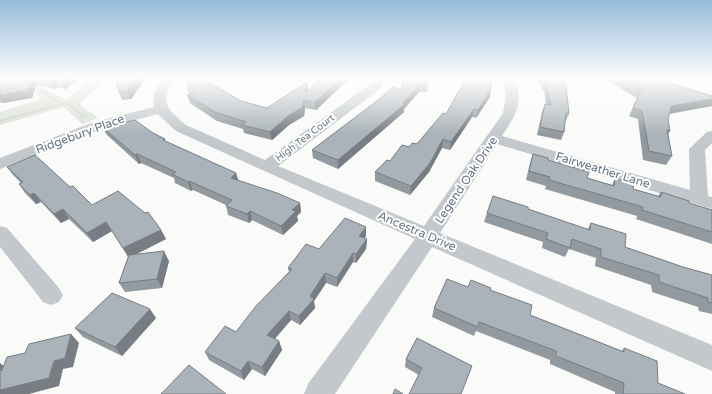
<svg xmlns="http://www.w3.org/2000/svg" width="712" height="394" viewBox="0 0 712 394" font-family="'Varela Round',sans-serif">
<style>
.green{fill:#dadfd7}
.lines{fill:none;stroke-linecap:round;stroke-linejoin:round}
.path{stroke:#bbbfc2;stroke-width:2;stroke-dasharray:1.5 1.5;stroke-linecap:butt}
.minor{fill:#c3c8cc;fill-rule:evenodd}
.wall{fill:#929a9f}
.shaded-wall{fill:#777d82}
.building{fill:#aab3b9;stroke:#777d82}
.labels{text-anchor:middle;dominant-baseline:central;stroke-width:4;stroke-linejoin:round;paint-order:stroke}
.far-street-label{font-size:10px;fill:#657683;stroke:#fff}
.street-label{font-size:12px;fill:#657683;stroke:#fff}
</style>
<rect width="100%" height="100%" fill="#fafaf8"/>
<!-- green -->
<path class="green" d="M93,78H107L79,104L98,118L82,124L64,107L0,125V112L42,99L30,86L35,84L67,100Z"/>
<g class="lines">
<!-- path -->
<path class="path" d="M33,85L61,104H69L84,117
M0,121L61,104"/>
<!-- minor -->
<path class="minor" d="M164,78H176C159,102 166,108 186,125L265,160L372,83L374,78H386L381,88L278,166L424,226L503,113L506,95L502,78H514C525,103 515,116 502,136L690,190L689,149L707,132L712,131V143L705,150L708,196L712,197V209L497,144L440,233L712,345V371L432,247L335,394H304L308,384L415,239L176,131L158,114L104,128L0,169V158L94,122L154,107C151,95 157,87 164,78Z
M0,226L7,228L59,288L63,295L59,302L51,305L43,302L0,247Z"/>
</g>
<!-- wall -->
<path class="wall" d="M10,78H79L66,89L58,87L54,89L36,85L32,98L0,103V79Z
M115,78H146L131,99L122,100L119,92Z
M321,78H350L316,110L305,108L304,116L289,125L272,140L244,133L243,129L217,121L190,103L187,95L190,94L187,83L241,101L267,108L307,82L308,91Z
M429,78L427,92H419L404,109V112L338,169L313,158L312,150L401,89Z
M535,78H560L569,114L565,122L564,132L561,140L537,135L542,112L545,104H546L544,91Z
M603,78H654L712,96V106L669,114L668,120L670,131L668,135L672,156L666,165L643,160L638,119L629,116L637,98Z
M491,87L490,97L476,118L472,117L450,150L442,148L429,172L410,195L375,181V172L410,147L417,144L446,114Z
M127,122L165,139L166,142L238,180L300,203L301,212L297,216L298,221L283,235L252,220L249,223L228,215L226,205L193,190L191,191L175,183L174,178L141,163L139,164L107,135L102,127Z
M533,154L548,160L587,178L612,185L615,178L633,189L658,196L661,192L689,203L712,210V244L636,219L637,216L545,189L546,186L526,180L530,163Z
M7,167L70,187L92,205L161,230L166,239L134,255L169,261L162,288L125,292L119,283L128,257L112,231L93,242L69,219L61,223L41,202L36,204L25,193L19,184L21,183L13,175Z
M528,209L587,230L591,223L625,247L683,267L712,275V314L699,311L698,307L652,292L651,285L595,266L596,258L569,249L565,257L542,248L543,242L484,222L487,213Z
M366,236L364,238L367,239L366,249L356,263L353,262L337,287L326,283L314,301L315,308L300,325L291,320L275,339L279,341L282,350L265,376L252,369L244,380L209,360L205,352L236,332L289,272L288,268L319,249Z
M468,287L490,290L530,315L622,351L624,348L658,383L685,394H615V392L550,364V360L476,331L474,336L432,317L434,308Z
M156,318L122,356L83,337L75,328Z
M417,338L461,394L419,375L405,367L406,359Z"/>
<!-- shaded-wall -->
<path class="shaded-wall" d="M32,78L36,85L32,98L3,103L0,99V95Z
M65,78H79L66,89L62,81Z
M137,78H146L131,99L127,91Z
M342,78H350L316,110L315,102Z
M53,79L58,87L54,89L50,81Z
M307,82L308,90L306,101L305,93Z
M420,84L419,92L404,109V112L338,169V160L403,103Z
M491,89L490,97L476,118L478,110Z
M712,99V106L667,114L671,106Z
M304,100L305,108L304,116L289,125L272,140L270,132Z
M474,109L472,117L450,150L451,142Z
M443,139L442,148L429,172L410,195L411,186Z
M137,154L141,163L139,164L135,155Z
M236,173L239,182L231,178Z
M189,181L193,190L191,191L188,182Z
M34,193L41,202L36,204L30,195Z
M300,203L301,212L297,216L298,221L283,235L281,226L292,210Z
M63,209L69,219L61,223L54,214Z
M250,211L252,220L249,223L247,214Z
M106,222L112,231L93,242L87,233Z
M366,227V236L359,245V236Z
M161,230L166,239L129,258L123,248Z
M367,239L366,249L356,263V254Z
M164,251L169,261L162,288L157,279Z
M353,253V262L337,287V278Z
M325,273L326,283L314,301L315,308L300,325L299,316L310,296Z
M150,309L156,318L122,356L115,347Z
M289,311L291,320L270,344L267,335Z
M71,334L79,343L73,367L63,369L59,386L29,394H0V390L54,361Z
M279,341L282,350L265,376L262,367Z
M248,361L252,369L244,380L241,371Z
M0,363L5,367L0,372Z"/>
<!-- building -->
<path class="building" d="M10,78H32L27,90L0,95V79Z
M35,78H65L62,81L53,79L50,81Z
M115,78H137L127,91L119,92Z
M190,78H202L241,101L267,108L307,82L305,93L321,78H342L315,102L304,100L303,107L288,116L270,132L242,125L246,122L215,112L187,95L194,93H189L187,83Z
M404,78H429L428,85L420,84L403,103L405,104L338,160L312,150L382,97L392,87L401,89Z
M466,78H492L493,80L491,84V89L478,110L474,109L451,142L443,139L430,163L411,186L375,172L387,160L390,161L402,145L410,147L412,143L417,144L443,113L446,114Z
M543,78H560L566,85L569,114L566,113L564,132L540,127L545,104L551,105L546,83Z
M620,78H654L712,96V99L671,106L668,120L670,131L667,130L672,156L649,151L642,111L633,108L641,90Z
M123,119L127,122L135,120L153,133L165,139L163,140L236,173L231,178L277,193L300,203L292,210L296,211L281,226L250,211L247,214L226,206L232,200L189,181L188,182L172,174L176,172L137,154L135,155L102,127Z
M533,154L548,158V160L589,172L587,178L614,186L615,178L634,184L633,189L661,197V192L689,201V203L712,210V232L642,210L643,207L549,180L550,177L529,171Z
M35,155L70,187L73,186L92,205L118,191L145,213L148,212L161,230L123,248L106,222L87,233L63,209L54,214L34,193L30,195L19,184L23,182L7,167Z
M493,196L528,207V209L590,230L591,223L626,234L625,247L683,267L712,275V303L708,302V298L659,282V275L601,257V249L572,239L570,248L546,239L548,233L487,213Z
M345,218L366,227L359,236L367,239L356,254L353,253L337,278L325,273L310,296L314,299L299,316L289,311L267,335L279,341L262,367L248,361L241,371L205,352L225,326L236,332L256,306L292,269L288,268L306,244L319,249Z
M164,251L157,279L119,283L129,255Z
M447,279L468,287L471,280L491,288L490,290L532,305L530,315L624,352V348L657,361L658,383L685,394H623L624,383L556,356V351L479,322L478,327L434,308Z
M112,293L150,309L115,347L75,328Z
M71,334L65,358L54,361L49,378L0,390V375L7,357L25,353L29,344Z
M417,338L472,366L461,394H409L422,368L406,359Z
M189,365L226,394H161Z
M395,389L403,394H393Z"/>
<!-- sky -->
<linearGradient id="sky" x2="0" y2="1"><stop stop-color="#96bcdc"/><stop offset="0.58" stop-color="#fdfdfc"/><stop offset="1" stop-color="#fdfdfc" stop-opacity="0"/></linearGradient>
<rect width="712" height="134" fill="url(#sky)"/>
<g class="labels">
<!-- far-street labels -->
<g class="far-street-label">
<text transform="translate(305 138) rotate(-37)">High Tea Court</text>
</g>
<!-- street labels -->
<g class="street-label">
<text transform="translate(80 134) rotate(-20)">Ridgebury Place</text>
<text transform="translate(603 170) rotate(17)">Fairweather Lane</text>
<text transform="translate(466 180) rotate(-56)">Legend Oak Drive</text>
<text transform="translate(417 231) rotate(23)">Ancestra Drive</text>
</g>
</g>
</svg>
